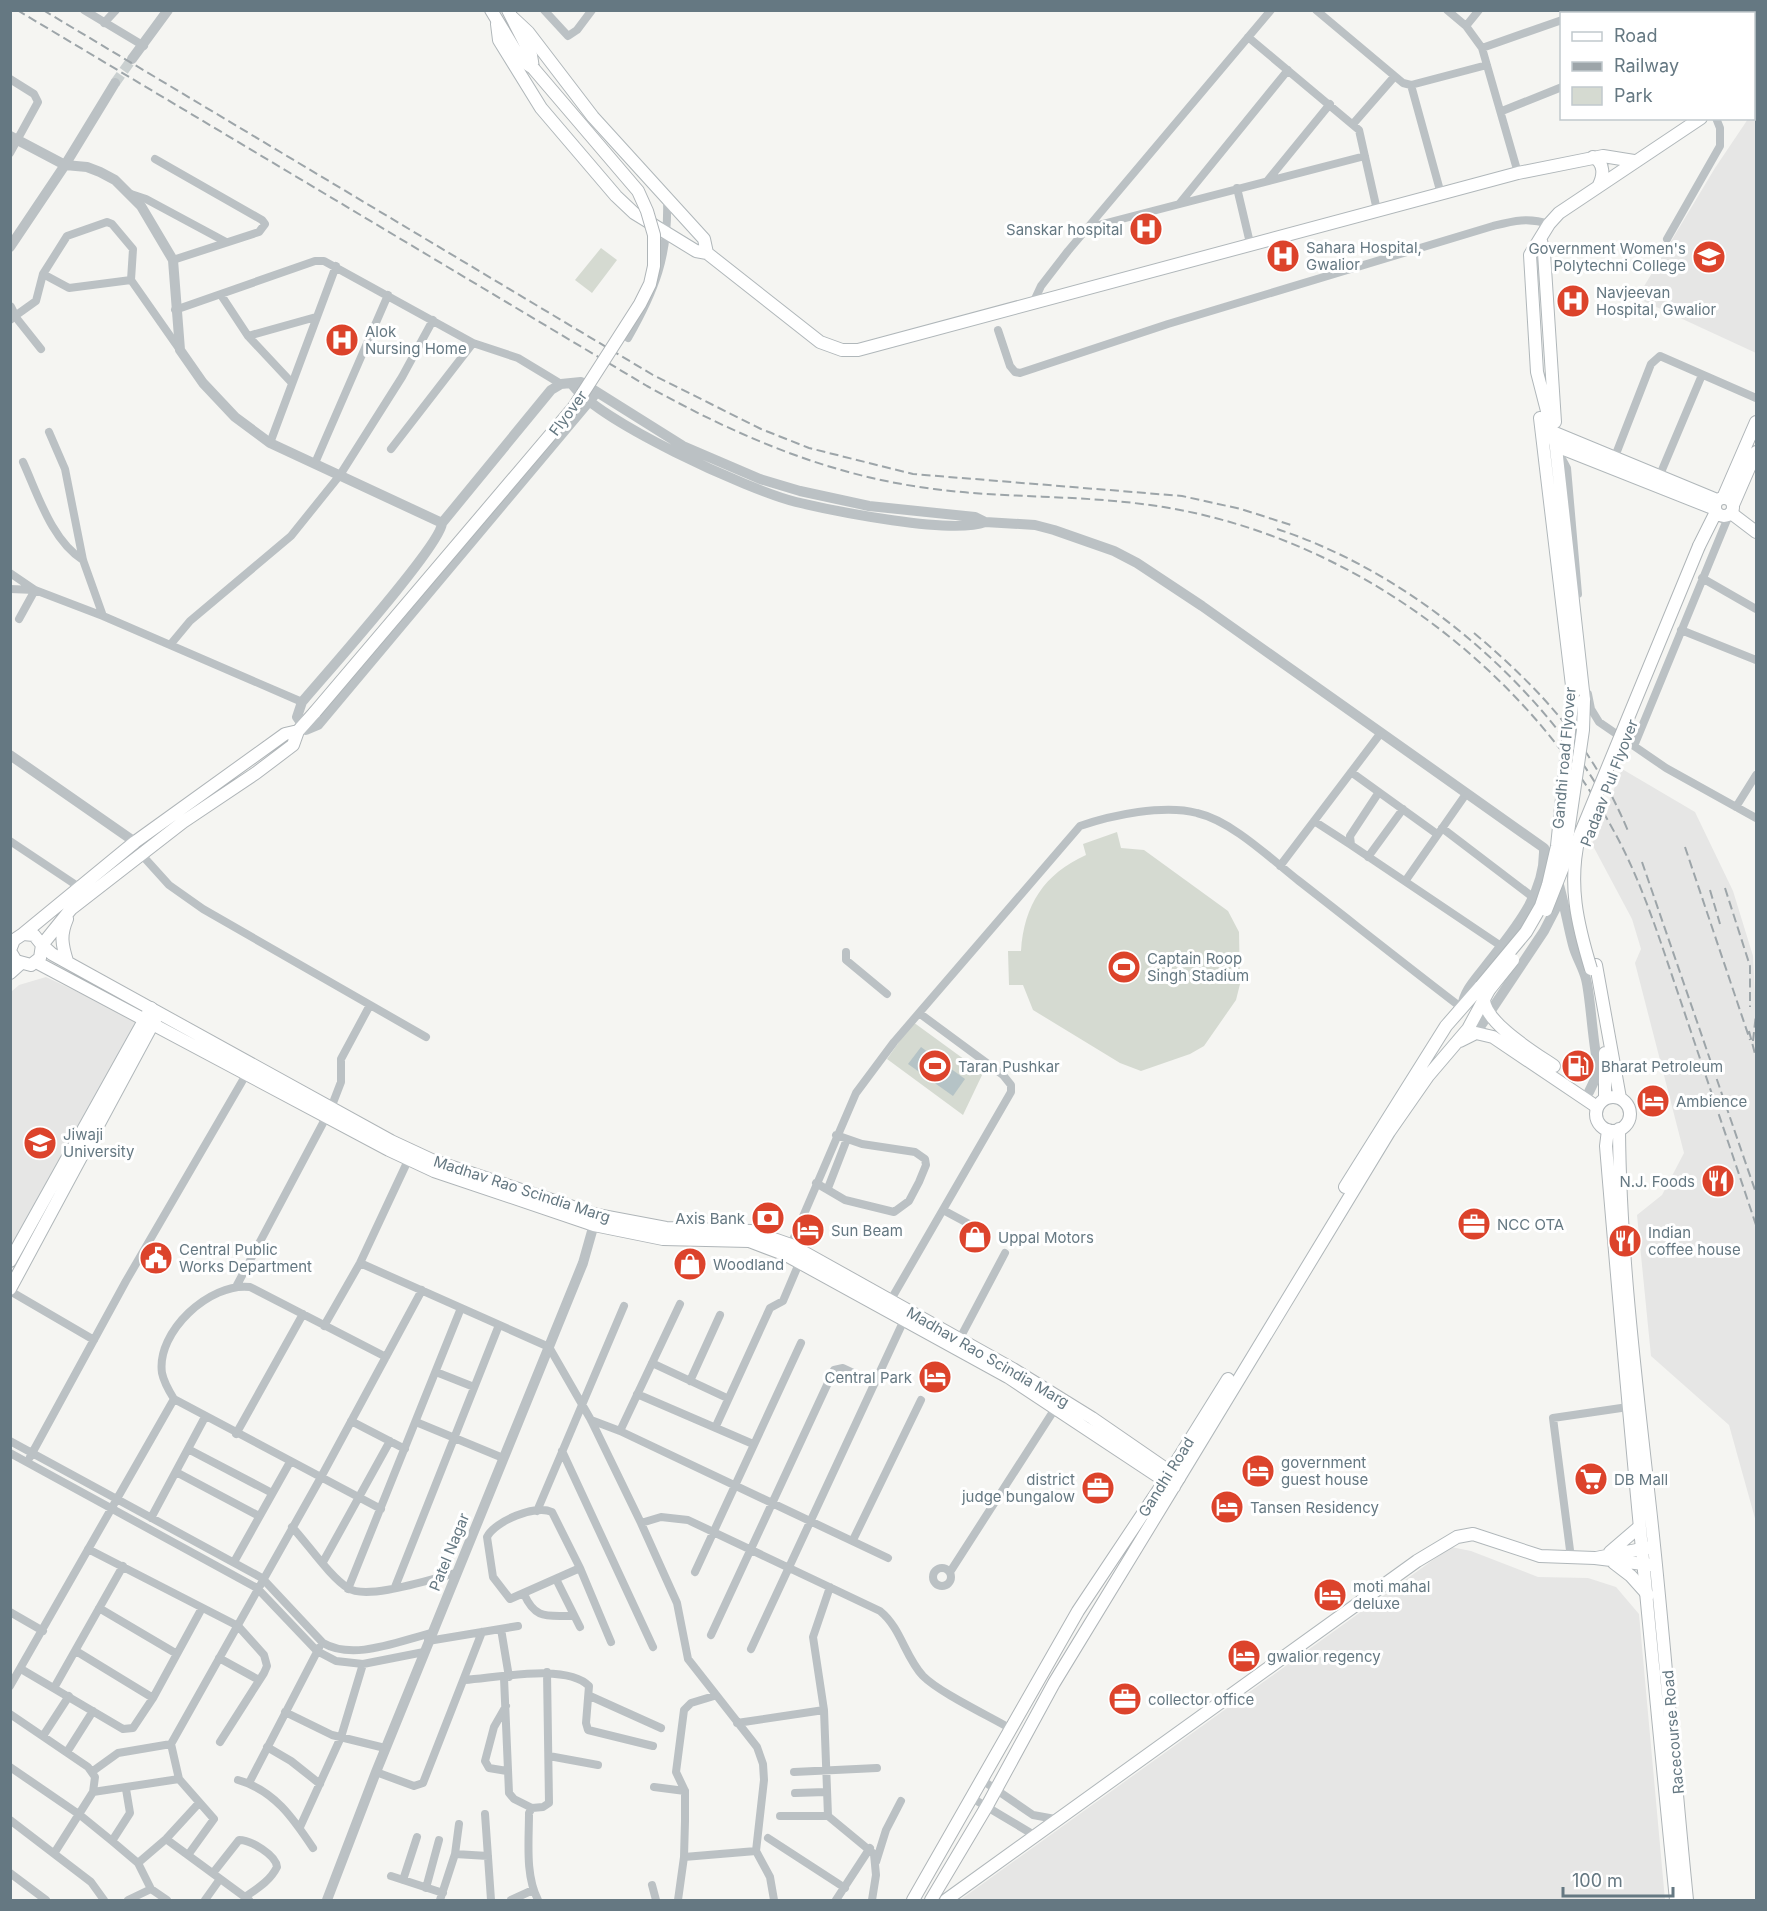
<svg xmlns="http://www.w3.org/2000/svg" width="1767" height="1911" viewBox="0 0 1767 1911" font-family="Inter,sans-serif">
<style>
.built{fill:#e6e6e5}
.green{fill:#d5dad1}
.water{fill:#b5c3c6}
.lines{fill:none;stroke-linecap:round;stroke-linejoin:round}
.tertiary-tunnel{stroke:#cad0d0;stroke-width:10;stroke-dasharray:10 5;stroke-linecap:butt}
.secondary-casing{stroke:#b0b7ba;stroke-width:14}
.primary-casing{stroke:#afb5b8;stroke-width:14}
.minor{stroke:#bbc1c4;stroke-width:8}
.tertiary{stroke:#bbc1c4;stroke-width:10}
.secondary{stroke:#fff;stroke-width:12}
.primary{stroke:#fff;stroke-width:12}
.rail{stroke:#9da5a9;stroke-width:2;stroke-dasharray:9 4.5;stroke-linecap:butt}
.secondary-bridge-casing{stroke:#b0b7ba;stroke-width:14;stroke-linecap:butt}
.primary-bridge-casing{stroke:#afb5b8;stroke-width:14;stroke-linecap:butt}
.secondary-bridge{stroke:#fff;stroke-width:12}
.primary-bridge{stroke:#fff;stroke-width:12}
.labels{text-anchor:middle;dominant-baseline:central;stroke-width:6;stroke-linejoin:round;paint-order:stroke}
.poi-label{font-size:15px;fill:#657882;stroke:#fff;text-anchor:start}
.street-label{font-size:15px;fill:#657882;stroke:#fff}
</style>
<rect width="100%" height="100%" fill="#f5f5f2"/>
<!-- built -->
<path class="built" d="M1756,105V353L1637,298L1715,168L1748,119L1754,118Z
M1622,769L1695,812L1733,891L1753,956L1756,1015V1522L1729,1425L1651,1356L1637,1215L1662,1195L1684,1153L1635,963L1641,949L1632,919L1592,844Z
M46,977L137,1020L11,1252V992L19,985Z
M1451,1547L1471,1551L1538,1577L1588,1578L1616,1587L1639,1614L1665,1900H960Z"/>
<!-- green -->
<path class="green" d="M601,248L617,260L592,293L575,280Z
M1117,832L1121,848L1144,850L1228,911L1239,932L1240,984L1236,1000L1204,1046L1190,1054L1141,1071L1120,1063L1033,1010L1023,985H1009L1008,951H1021C1024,905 1044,874 1086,855L1083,844Z
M913,1022L983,1073L963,1115L887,1059Z"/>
<!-- water -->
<path class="water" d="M921,1047L965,1079L953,1096L908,1064Z"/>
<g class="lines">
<!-- tertiary-tunnel -->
<path class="tertiary-tunnel" d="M115,83L132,59"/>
<defs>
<path id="secondary" d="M513,18L528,32L593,117L704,239L707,253
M497,24L499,40L541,108L616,196L634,213L696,251L707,253L820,342L842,350H858L1518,173L1603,156L1634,161
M1754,82L1756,80
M1701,118L1559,213L1549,224L1530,255L1537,372L1556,446L1715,509
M1593,157C1605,163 1604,176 1598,187
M1541,241L1544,253L1555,422
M1540,418L1573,694
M1555,433L1717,500
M1555,439L1584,700
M1731,513L1756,532
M10,973L20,964
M1484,998C1483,1022 1535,1053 1554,1066
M1460,1041L1476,1033L1493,1037L1597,1107
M1345,1187L1446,1026L1481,986
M10,1261L151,1008
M10,1289L157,1016
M1170,1472L1228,1379
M1179,1478L1389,1132L1428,1076L1468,1029L1489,990
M1610,1552L1638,1528
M1596,1558L1652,1547
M1614,1563L1631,1576L1648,1595
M946,1900L1417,1561L1457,1537L1473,1534L1540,1556L1595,1558L1651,1565"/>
<path id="primary" d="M491,10L521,60L533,68
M508,10L531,55L533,68
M1715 507a9 9 0 1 1 18 0a9 9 0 1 1-18 0Z
M1723,498L1756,422
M1733,505L1756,452
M1699,546L1716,512
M315,712L298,731L293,745L256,773L183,822L71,909L42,945L52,954L391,1141L434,1161L597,1215L666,1228L751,1231L791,1245L1013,1369L1092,1418L1179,1478L1054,1683L987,1806L931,1900
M23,934L135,842L285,734L298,731
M10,950L14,940L23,934L34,935L42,945L40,958L31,965L16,961L10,951
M67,961C62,945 60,935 67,919
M36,962L389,1150L434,1171L594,1225L663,1239L749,1241L786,1255L1008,1377L1174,1487
M1596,965L1620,1098
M1605,1053V1098
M1596 1114a17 17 0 1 1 34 0a17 17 0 1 1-34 0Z
M1619,1129C1620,1259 1637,1388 1651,1517C1665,1645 1674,1773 1687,1900
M1608,1130L1606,1146C1627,1398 1651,1649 1676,1900
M913,1900L1078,1611L1168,1476"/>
</defs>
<!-- secondary casing -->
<use href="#secondary" class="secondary-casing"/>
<!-- primary casing -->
<use href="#primary" class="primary-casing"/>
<!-- minor -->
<path class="minor" d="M84,10L144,46
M544,10L568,36L577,30L592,10
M1316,10L1403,83L1411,85L1487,65
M1447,10L1466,26L1482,48L1518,173
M104,23L116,10
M1466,26L1479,10
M1248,37L1359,130L1377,210
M1482,48L1562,20
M10,79L34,94L38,102L10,153
M1411,85L1441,194
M1502,111L1562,87
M1353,124L1394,77
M155,159L262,220L265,224L259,232L173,260
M1268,180L1330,104
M1237,188L1250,243
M131,194L146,199L226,242
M1180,203L1288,70
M1087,228L1365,156
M1667,239L1720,146V128L1716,118
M43,274L69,288L131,280
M221,295L248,336L292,383
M1034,301L1041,286L1068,251L1271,10
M175,310L315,261H324L473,343L518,358L561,384
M14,315L41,349
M15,316L36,301L43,274L67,236L107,222L112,224L133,249L131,280L180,350
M998,330L1010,366L1015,372L1020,373L1168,324L1493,226C1513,221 1528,217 1549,224
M248,336L316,317
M628,338C655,291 669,255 667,199
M49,432L65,469L83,560L103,616
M270,443L336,266
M391,449L473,343
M1558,451L1567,468L1578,594
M1614,459L1651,364L1660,356L1756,398
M23,462C38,495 52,541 83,560
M315,463L388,295
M1659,477L1702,375
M10,573L35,590L103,616L302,702
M1702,578L1756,609
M10,589L35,590L19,619
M1681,630L1756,660
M170,645L190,621L291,536L340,475L402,377L433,320
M1588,694L1591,709L1599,722L1666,768L1756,818
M1634,746L1729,515
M1351,772L1437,834
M1379,792L1350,836L1351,845L1501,946
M1736,807L1756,775
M1314,821L1351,845
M1442,828L1534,898
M10,841L79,887
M141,854L169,885L203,909L426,1037
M1368,857L1403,809
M1280,866L1380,734
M1406,880L1466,794
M846,952V960L887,994
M816,1183L845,1200L894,1212L909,1201L919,1182L926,1165L925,1159L915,1152L862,1144L836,1135
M828,1188L847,1139
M943,1210L984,1232
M789,1249L856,1093L894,1042L1080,826C1112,815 1164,804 1197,813C1232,821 1271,859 1299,881C1353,923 1407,966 1462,1008
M360,1263L549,1347L591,1420L641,1523L677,1603L688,1659L757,1747L763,1764L764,1780L756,1851L770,1877L774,1900
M237,1285L331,1108L341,1082V1059L370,1005
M10,1291L94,1340
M889,1303L1011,1092V1085L1003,1075L919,1013
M324,1326L360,1263L411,1154
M958,1342L1005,1253
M652,1363L727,1398
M436,1372L474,1387
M690,1381L720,1315
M637,1394L753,1444
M591,1420L620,1431L888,1558
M351,1421L405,1449
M416,1422L503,1458
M716,1426L770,1308L783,1301L800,1261
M620,1431L680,1304
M236,1434L303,1314
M10,1441L262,1578L323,1643C354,1661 398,1641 432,1633
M188,1449L272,1493
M562,1451L653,1647
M10,1453L257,1588L317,1651L336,1661L363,1664L424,1652
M30,1457L126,1281L247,1073
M176,1472L259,1516
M381,1509L174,1399C169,1391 164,1383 162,1373C156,1332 210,1282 250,1287L386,1357
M537,1511L624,1306
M151,1518L205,1417
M641,1523L661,1517L688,1520L880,1611C901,1628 905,1657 923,1676C940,1693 989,1716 1011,1729
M292,1527C307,1543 331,1578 348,1588C367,1601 434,1578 456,1573
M853,1540L921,1400
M88,1549L238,1626L264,1655L267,1666L264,1673L220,1742
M1571,1558L1553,1418L1628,1407
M234,1562L290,1462
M323,1562L390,1441
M933 1577a9 9 0 1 1 18 0a9 9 0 1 1-18 0Z
M580,1568L510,1599L493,1577L487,1537C495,1521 536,1504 552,1512L580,1568L611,1642
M695,1572L801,1343
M950,1572L1058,1404
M556,1579L580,1627
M395,1587L499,1325
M830,1587L813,1637L824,1710L828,1816L874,1854L876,1875L872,1900
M348,1589L461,1308
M524,1594C536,1621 548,1615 574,1616
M99,1608L177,1654
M10,1612L43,1631
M501,1629L509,1677
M711,1635L834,1370L843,1368L875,1383
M428,1641L518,1626
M751,1649L904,1320
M76,1651L153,1698
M219,1658L259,1680
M21,1669L123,1729L133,1728L153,1698L202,1608
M504,1678L509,1793L514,1799L532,1808
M465,1680C496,1678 567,1663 589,1686L586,1723L588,1730L653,1746
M10,1686L174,1399
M54,1688L123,1566
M590,1696L661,1728
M506,1706L494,1727L485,1761L489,1768L507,1771
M285,1712L332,1735L385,1748
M10,1714L88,1767L95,1777L93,1792L55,1852
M737,1723L824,1710
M43,1736L69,1696
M267,1747L291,1761L320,1784
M67,1752L93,1711
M549,1756L598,1765
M10,1767L80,1815L112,1841L138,1863L151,1889L167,1900
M93,1771L118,1753L171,1744
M376,1772L414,1786L423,1783L482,1632
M794,1772L877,1768
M238,1780C274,1790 293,1818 313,1848
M982,1780L1033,1815L1055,1819
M249,1783L319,1648
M654,1787L685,1791
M93,1792L179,1779
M795,1793L826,1792
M972,1798L1034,1835
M485,1814L491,1900
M780,1816H828
M10,1820L91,1882L104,1900
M300,1827L341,1737L363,1664
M768,1838L845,1888
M166,1839L249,1900
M112,1841L130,1813L126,1789
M455,1854L488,1856
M188,1855L214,1819L179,1779L171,1744L320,1479L422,1290
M684,1857L756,1851
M876,1862L886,1830L901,1801
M138,1863L166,1839L199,1803
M10,1873L46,1900
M213,1873L239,1840C251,1840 276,1855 277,1867C270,1881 258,1888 245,1897
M391,1876L443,1893
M403,1880L417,1837
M652,1885L656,1900
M426,1888L439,1840
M128,1900L151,1889
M205,1900L220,1879
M440,1900L455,1854L459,1824
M511,1900L533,1890
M538,1900C525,1875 529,1841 529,1813L532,1808L543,1807L549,1803L547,1672
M678,1900L684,1857L685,1821V1791L676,1772L684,1710L691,1703L714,1696
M836,1900L870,1848"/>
<!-- tertiary -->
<path class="tertiary" d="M1665,10L1667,14
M132,59L168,10
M10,136L65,165L87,167L100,172L115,180L141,206L173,260L180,350L203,383L235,417L270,443L442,523C442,544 323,677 302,702L297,717L306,730L318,725L597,392
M10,247L65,165L115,83
M10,307L14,315L10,319
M571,383C597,421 748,490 796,502C834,511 952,535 985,522
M442,523L551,390L561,384L581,382L683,446L760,479L800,491L869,506L975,517L985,522L1035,525L1054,530L1114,551L1137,563L1202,606L1544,848C1560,873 1565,915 1573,945C1576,957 1583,967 1586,979C1592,1002 1593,1070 1605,1083
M10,755L135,842
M1462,1007C1464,991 1475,980 1485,967C1512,932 1545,896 1544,850
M1476,1033L1544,931L1560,900
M1589,1092L1598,1073
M327,1900L376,1772L583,1263L596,1217"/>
<!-- secondary -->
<use href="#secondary" class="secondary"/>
<!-- primary -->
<use href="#primary" class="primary"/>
<!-- rail -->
<path class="rail" d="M17,10L647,386C739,437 830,476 934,489C1003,498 1073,495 1142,504C1339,528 1522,660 1616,835C1644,887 1661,944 1680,999C1705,1074 1731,1150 1756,1225
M43,10L653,375L761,429L809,448L913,474L1182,496L1241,509L1294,526
M1277,529C1412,573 1542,684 1610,808
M1474,633C1543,691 1593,747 1628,831
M1685,847L1750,1040
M1642,862L1756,1193
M1725,888L1750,966V1007
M1710,890L1720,924
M1749,1031L1755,1054
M1753,1041L1756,1014"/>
<defs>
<path id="secondary-bridge" d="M1546,910L1563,867L1583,730L1584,700
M1481,986L1526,932L1541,906L1548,885L1557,846L1573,694
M1489,990L1513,960"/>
<path id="primary-bridge" d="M315,712L574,407L640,304L650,284L654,266V235L647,211L638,191L533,68
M1591,969C1577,923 1568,884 1579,837L1699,546"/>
</defs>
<!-- secondary-bridge casing -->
<use href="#secondary-bridge" class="secondary-bridge-casing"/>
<!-- primary-bridge casing -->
<use href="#primary-bridge" class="primary-bridge-casing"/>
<!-- secondary-bridge -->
<use href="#secondary-bridge" class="secondary-bridge"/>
<!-- primary-bridge -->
<use href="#primary-bridge" class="primary-bridge"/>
</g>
<!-- icons -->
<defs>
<symbol id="hospital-disc" viewBox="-11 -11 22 22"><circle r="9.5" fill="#dc432b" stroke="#fff"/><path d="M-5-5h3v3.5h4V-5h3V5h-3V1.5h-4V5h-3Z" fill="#fff"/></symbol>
<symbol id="university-disc" viewBox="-11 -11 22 22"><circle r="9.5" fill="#dc432b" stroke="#fff"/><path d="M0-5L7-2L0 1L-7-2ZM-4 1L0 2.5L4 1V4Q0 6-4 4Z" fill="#fff"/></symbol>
<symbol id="stadium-disc" viewBox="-11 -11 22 22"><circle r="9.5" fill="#dc432b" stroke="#fff"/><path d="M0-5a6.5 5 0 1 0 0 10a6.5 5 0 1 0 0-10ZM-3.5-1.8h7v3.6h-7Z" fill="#fff"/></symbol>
<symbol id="fuel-disc" viewBox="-11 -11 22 22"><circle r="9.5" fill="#dc432b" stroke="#fff"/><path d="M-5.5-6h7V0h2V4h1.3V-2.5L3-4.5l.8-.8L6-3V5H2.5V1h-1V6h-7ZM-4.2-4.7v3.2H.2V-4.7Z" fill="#fff"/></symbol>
<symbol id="hotel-disc" viewBox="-11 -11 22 22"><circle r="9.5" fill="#dc432b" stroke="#fff"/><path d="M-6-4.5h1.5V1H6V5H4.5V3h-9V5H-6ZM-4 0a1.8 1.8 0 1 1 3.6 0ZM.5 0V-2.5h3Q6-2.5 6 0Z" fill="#fff"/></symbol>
<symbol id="restaurant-disc" viewBox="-11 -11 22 22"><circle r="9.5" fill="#dc432b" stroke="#fff"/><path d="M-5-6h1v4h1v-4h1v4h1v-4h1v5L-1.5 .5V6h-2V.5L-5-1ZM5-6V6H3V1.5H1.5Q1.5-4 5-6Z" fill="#fff"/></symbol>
<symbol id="bank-disc" viewBox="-11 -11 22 22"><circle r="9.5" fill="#dc432b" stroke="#fff"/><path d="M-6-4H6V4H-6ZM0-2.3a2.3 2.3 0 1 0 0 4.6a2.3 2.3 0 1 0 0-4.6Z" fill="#fff"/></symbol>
<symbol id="office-disc" viewBox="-11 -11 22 22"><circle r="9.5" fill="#dc432b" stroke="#fff"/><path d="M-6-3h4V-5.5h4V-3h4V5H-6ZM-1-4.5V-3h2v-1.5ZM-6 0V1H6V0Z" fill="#fff"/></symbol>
<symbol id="shop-disc" viewBox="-11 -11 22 22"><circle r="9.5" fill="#dc432b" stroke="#fff"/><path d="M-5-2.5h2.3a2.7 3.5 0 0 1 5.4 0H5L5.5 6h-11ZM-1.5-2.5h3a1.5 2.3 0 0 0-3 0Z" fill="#fff"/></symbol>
<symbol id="civic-disc" viewBox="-11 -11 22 22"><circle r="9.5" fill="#dc432b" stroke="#fff"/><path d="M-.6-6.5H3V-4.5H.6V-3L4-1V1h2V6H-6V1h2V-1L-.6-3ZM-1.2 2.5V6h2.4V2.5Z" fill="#fff"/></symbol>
<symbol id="supermarket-disc" viewBox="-11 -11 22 22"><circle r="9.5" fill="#dc432b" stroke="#fff"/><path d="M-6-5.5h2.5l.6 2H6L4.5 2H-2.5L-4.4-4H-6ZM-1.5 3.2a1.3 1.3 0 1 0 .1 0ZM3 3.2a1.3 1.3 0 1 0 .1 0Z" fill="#fff"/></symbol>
</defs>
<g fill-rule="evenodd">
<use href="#hospital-disc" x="1127" y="210" width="38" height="38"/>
<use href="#hospital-disc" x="1264" y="237" width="38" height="38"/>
<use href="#university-disc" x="1690" y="238" width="38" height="38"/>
<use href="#hospital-disc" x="1554" y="282" width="38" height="38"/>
<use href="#hospital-disc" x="323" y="321" width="38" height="38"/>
<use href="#stadium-disc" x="1105" y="948" width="38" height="38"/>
<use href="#stadium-disc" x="916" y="1047" width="38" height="38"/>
<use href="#fuel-disc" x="1559" y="1047" width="38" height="38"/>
<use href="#hotel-disc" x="1634" y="1082" width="38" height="38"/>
<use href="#university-disc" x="21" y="1124" width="38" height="38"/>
<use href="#restaurant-disc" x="1699" y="1162" width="38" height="38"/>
<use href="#bank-disc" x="749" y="1199" width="38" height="38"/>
<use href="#office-disc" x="1455" y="1205" width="38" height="38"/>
<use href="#hotel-disc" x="789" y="1211" width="38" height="38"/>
<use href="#shop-disc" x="956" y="1218" width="38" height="38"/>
<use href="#restaurant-disc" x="1606" y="1222" width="38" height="38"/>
<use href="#civic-disc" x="137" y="1239" width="38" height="38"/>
<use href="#shop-disc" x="671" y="1245" width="38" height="38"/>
<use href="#hotel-disc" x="916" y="1358" width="38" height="38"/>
<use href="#hotel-disc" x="1239" y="1452" width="38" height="38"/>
<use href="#supermarket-disc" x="1572" y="1460" width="38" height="38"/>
<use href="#office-disc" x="1079" y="1469" width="38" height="38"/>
<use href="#hotel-disc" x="1208" y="1488" width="38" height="38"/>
<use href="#hotel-disc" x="1311" y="1576" width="38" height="38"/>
<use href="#hotel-disc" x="1225" y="1637" width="38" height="38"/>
<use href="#office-disc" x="1106" y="1680" width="38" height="38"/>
</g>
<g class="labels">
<!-- poi labels -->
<g class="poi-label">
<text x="1123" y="229" text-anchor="end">Sanskar hospital</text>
<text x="1306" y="247">Sahara Hospital,<tspan x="1306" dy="17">Gwalior</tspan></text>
<text x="1686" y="248" text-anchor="end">Government Women's<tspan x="1686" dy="17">Polytechni College</tspan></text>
<text x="1596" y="292">Navjeevan<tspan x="1596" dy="17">Hospital, Gwalior</tspan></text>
<text x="365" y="331">Alok<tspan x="365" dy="17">Nursing Home</tspan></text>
<text x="1147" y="958">Captain Roop<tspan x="1147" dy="17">Singh Stadium</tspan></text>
<text x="958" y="1066">Taran Pushkar</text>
<text x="1601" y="1066">Bharat Petroleum</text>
<text x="1676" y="1101">Ambience</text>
<text x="63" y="1134">Jiwaji<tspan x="63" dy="17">University</tspan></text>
<text x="1695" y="1181" text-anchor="end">N.J. Foods</text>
<text x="745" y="1218" text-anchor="end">Axis Bank</text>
<text x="1497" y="1224">NCC OTA</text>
<text x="831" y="1230">Sun Beam</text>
<text x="1648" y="1232">Indian<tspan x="1648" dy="17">coffee house</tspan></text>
<text x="998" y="1237">Uppal Motors</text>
<text x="179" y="1249">Central Public<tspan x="179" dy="17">Works Department</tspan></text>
<text x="713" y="1264">Woodland</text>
<text x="912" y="1377" text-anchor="end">Central Park</text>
<text x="1281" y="1462">government<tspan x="1281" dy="17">guest house</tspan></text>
<text x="1075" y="1479" text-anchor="end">district<tspan x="1075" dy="17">judge bungalow</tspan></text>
<text x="1614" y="1479">DB Mall</text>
<text x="1250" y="1507">Tansen Residency</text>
<text x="1353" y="1586">moti mahal<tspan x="1353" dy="17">deluxe</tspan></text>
<text x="1267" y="1656">gwalior regency</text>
<text x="1148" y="1699">collector office</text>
</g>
<!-- street labels -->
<g class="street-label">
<text transform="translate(568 413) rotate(-53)">Flyover</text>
<text transform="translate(1564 758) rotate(-85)">Gandhi road Flyover</text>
<text transform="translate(1609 783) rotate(-69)">Padaav Pul Flyover</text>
<text transform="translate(522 1189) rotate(18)">Madhav Rao Scindia Marg</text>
<text transform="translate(988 1357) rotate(30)">Madhav Rao Scindia Marg</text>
<text transform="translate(1166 1477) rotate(-58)">Gandhi Road</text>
<text transform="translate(449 1552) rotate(-68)">Patel Nagar</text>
<text transform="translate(1673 1732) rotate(-95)">Racecourse Road</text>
</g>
</g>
<!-- border -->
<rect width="1767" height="1911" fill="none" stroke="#657882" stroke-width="24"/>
<!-- legend -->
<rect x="1560" y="12" width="195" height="108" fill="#ffffff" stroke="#c1c9cd" stroke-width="1.5"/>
<rect x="1572" y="32" width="30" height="9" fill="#ffffff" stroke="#c1c9cd" stroke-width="1.5"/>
<text x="1614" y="42" font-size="18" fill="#657882">Road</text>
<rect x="1572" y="62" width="30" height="9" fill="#9da5a9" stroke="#c1c9cd" stroke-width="1.5"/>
<text x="1614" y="72" font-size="18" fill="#657882">Railway</text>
<rect x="1572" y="87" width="30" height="18" fill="#d5dad1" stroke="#c1c9cd" stroke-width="1.5"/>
<text x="1614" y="102" font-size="18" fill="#657882">Park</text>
<!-- scale -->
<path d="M1563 1887v9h110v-9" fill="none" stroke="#657882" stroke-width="3"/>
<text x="1572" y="1887" font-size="18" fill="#657882" stroke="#ffffff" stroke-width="4.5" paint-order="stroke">100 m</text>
</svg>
